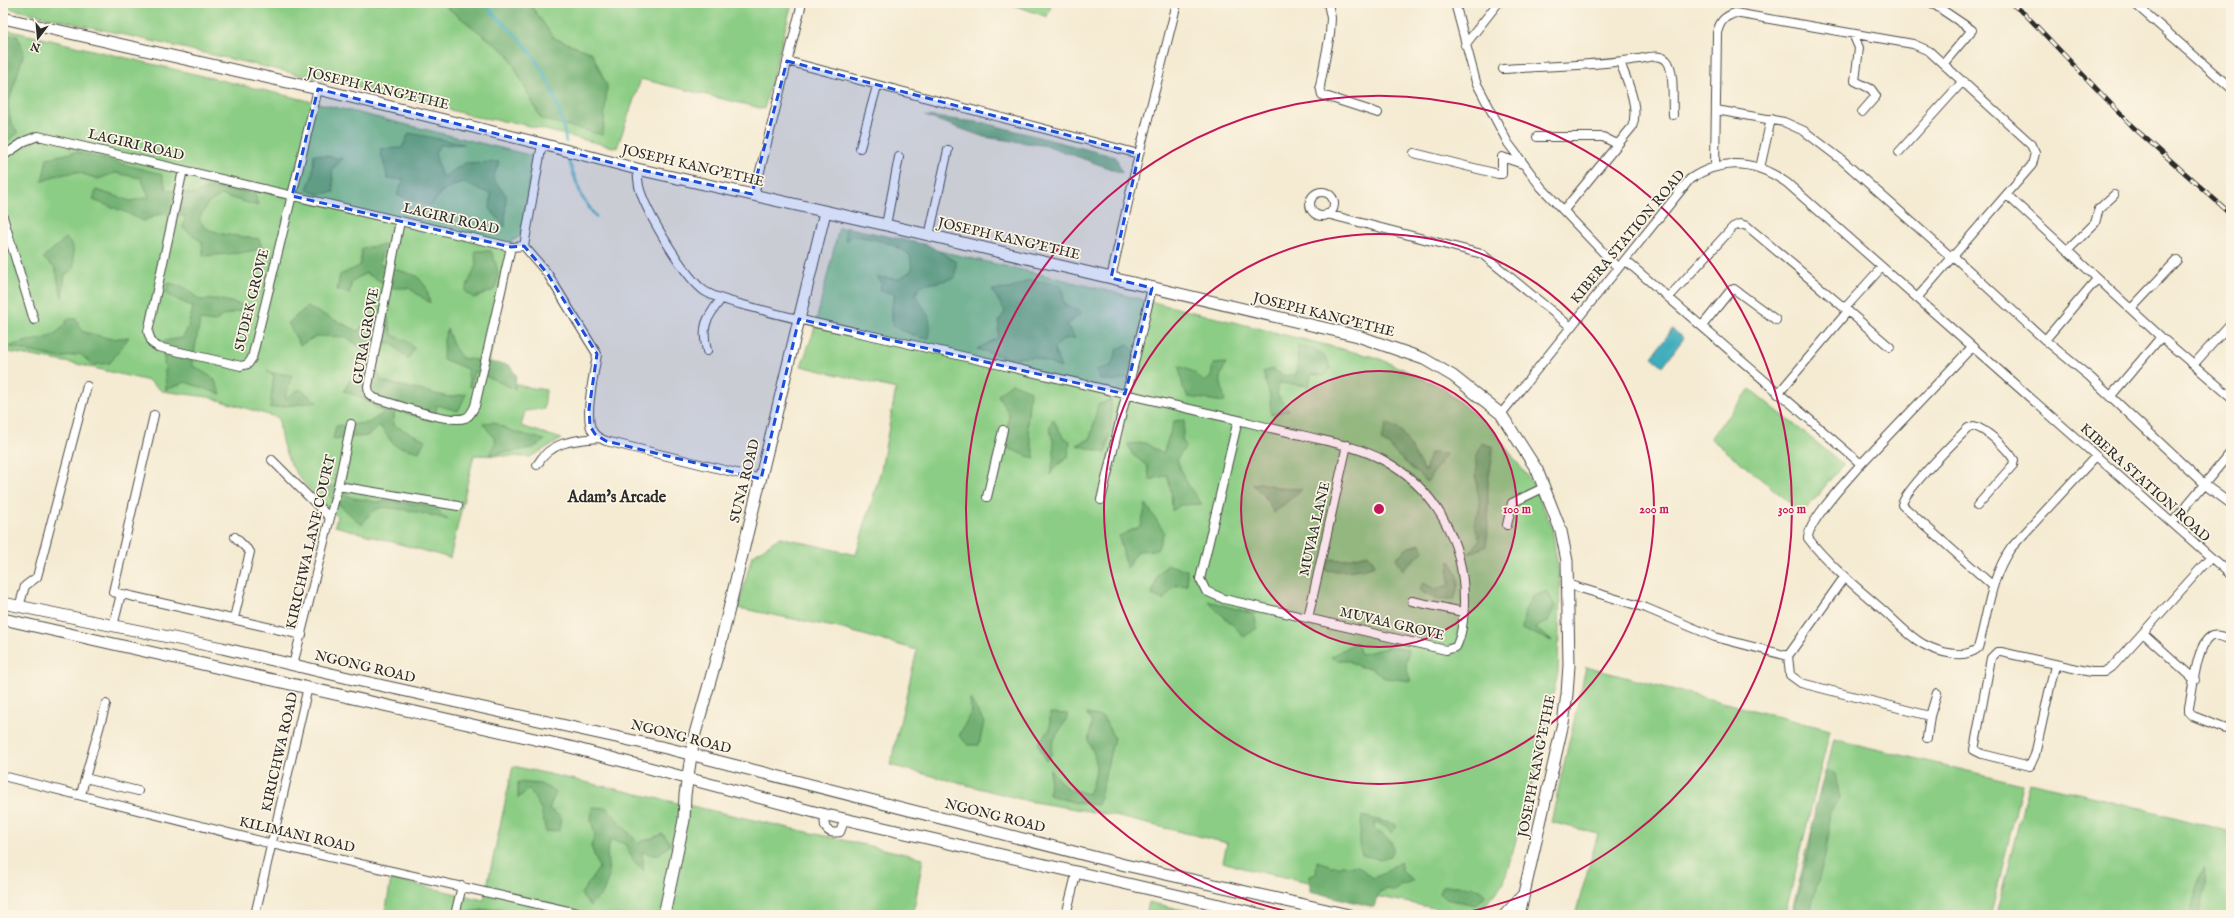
<svg xmlns="http://www.w3.org/2000/svg" width="2234" height="918" viewBox="0 0 2234 918" font-family="'IM FELL English',serif">
<style>
.green{fill:#8ccd85;stroke:#5c7c58}
.forest{fill:#71b072;stroke:#4e6e4e}
.water{fill:#3cabbb;stroke:#346b73}
.lines{fill:none;stroke-linecap:round;stroke-linejoin:round}
.stream{stroke:#3cabbb;stroke-width:3}
.street-casing{stroke:#494844;stroke-width:10}
.secondary-casing{stroke:#494844;stroke-width:13}
.street{stroke:#fff;stroke-width:8}
.secondary{stroke:#fff;stroke-width:11}
.rail-casing{stroke:#2b2b2b;stroke-width:4.5}
.rail{stroke:#fcf5e5;stroke-width:3;stroke-dasharray:9;stroke-linecap:butt}
.marked{fill:#1d4ed8;fill-opacity:0.2;stroke:#1d4ed8;stroke-width:3;stroke-dasharray:8 5;stroke-linejoin:round}
.ring{fill:none;stroke:#c2185b;stroke-width:2}
.labels{text-anchor:middle;dominant-baseline:central;stroke-width:3.5;stroke-linejoin:round;paint-order:stroke}
.street-label{font-size:14px;fill:#2b2b2b;stroke:#fcf5e5}
.quarter-label{font-size:16px;font-weight:bold;fill:#2b2b2b;stroke:#fcf5e5}
.centre{fill:#c2185b;stroke:#fcf5e5;stroke-width:2}
.ring-label{font-size:12px;text-anchor:middle;font-weight:bold;fill:#c2185b;stroke:#fcf5e5;stroke-width:3.5;stroke-linejoin:round;paint-order:stroke}
</style>
<rect width="100%" height="100%" fill="#fcf5e5"/>
<filter id="ink" filterUnits="userSpaceOnUse"><feTurbulence type="fractalNoise" baseFrequency=".025" numOctaves="2"/><feDisplacementMap in="SourceGraphic" scale="8" xChannelSelector="R" yChannelSelector="G"/><feConvolveMatrix kernelMatrix="1 2 1 2 8 2 1 2 1" color-interpolation-filters="sRGB"/></filter>
<filter id="wash" filterUnits="userSpaceOnUse"><feTurbulence type="fractalNoise" baseFrequency=".012" numOctaves="4" result="noise"/><feDisplacementMap in="SourceGraphic" scale="16" xChannelSelector="R" yChannelSelector="G"/><feGaussianBlur stdDeviation="0.9" result="paint"/><feColorMatrix in="noise" values="0 0 0 0 0 0 0 0 0 0 0 0 0 0 0 0 0 1.4 0 .05"/><feComposite in="paint" operator="in"/></filter>
<g filter="url(#wash)">
<rect width="100%" height="100%" fill="#f5ebd3"/>
<!-- green -->
<path class="green" d="M3,3H792L764,109L641,79L617,148L517,123L476,117L432,105L3,7Z
M1008,3H1052L1047,17Z
M3,29L322,104L533,156L521,236L512,241L490,358L489,375L527,387L546,390L544,409L525,411L521,426L562,439L530,457L474,455L450,558L335,526L337,516C304,485 281,465 279,418L208,397L162,391L149,381L77,364L3,351Z
M839,228L1048,276L1378,358L1441,387L1492,429L1531,481L1552,527L1560,582L1558,671L1544,741L1504,882L1477,915H1467L1246,869L1223,862L1227,843L1111,815L1028,801L890,765L917,650L839,628L738,608L752,556L780,537L856,555L881,470L896,389L801,366L813,334Z
M1750,389L1843,464L1803,513L1710,438Z
M1586,667L1830,730L1785,915H1575L1598,834L1551,822Z
M1834,739L2022,784L1991,915H1791Z
M513,766L923,858L913,915H385L391,879L484,900Z
M2029,782L2109,800L2231,832V915H1996Z
M1148,902L1205,915H1145Z"/>
<!-- forest -->
<path class="forest" d="M441,3H529L554,38L592,53L607,86L603,135L541,119L508,54Z
M17,35L24,52L8,105L11,122L18,133L3,145V36Z
M925,116L985,123L1116,157L1122,173L1048,146L984,137Z
M409,133L464,144L440,145L435,153L442,178L465,163L499,162L493,179L506,195L505,227L490,209L491,194L461,182L441,192L431,206L397,195L404,179H388L380,149L402,148Z
M76,152L161,174L167,190L194,195L209,187L255,193L258,206L221,195L207,204L199,219L205,228L222,234L259,239L262,249L239,253L203,256L202,242L183,228L185,216L160,214L143,221L125,212L93,200L96,190L131,201L149,197L141,178L115,173L98,179L77,172L54,176L42,182L47,158Z
M314,154L343,159L332,169L334,192L318,194L307,189L312,177Z
M845,227L928,245L956,262L955,278L920,286L915,295C926,311 933,318 929,338H920L892,326V305L895,294L879,290L882,283L877,277L899,279L912,270L910,255C894,243 873,238 853,236L846,241Z
M66,238L73,247L74,268L65,275L62,298L55,268L43,258Z
M384,245L379,264L417,276L426,287L430,303L409,288H392L366,273L352,281L349,294L337,290L340,275L360,266L362,248Z
M475,251H491C497,266 501,275 494,290L474,298L465,291L476,266Z
M1030,280L1060,285L1063,291L1064,304L1082,313L1067,325L1075,338L1064,339L1054,349L1061,368L1034,357L1008,358L977,349L998,338L999,322L1005,311L992,290L1010,289Z
M168,283L182,286L200,300L218,299L251,307L222,316L215,322L200,320L192,365L214,379L221,394L185,382L166,390L163,341L183,338L188,327L193,307L166,294Z
M307,307L358,331L372,316L387,315L392,335L407,341L414,348L408,360L392,343H382L377,367L381,381L449,397L466,394L458,411L437,405L434,421L395,410L393,425L425,440L419,452L394,445L380,426L367,436L333,439L336,426L368,423L384,413L364,399L344,391L365,352L347,337L317,336L300,345L288,323Z
M68,319H76L83,332L112,339L129,337L110,363L93,365L80,354L60,358L9,347C33,335 52,347 68,319Z
M447,329L454,347L462,358L509,365L516,375L515,389L474,371L470,387L467,369L443,359L444,340Z
M1128,344L1141,358V375L1113,381L1100,380L1096,370L1111,366L1117,350Z
M1298,347C1316,349 1323,350 1331,368L1324,376L1311,374L1309,386L1279,383L1277,395L1289,410L1271,415L1270,396L1263,372L1272,369L1284,376L1297,374Z
M1226,363L1220,377L1225,402L1188,397L1183,387L1179,366L1194,372L1204,382L1211,377L1213,364Z
M267,372L292,375L285,399L300,389L317,402L270,408L274,375Z
M1012,383L1030,391L1027,425L1035,459L1005,447L1009,414L998,395Z
M1111,400V430L1106,453L1077,445L1090,439L1098,405Z
M1053,419L1063,437L1070,441L1068,457L1056,466L1050,475C1055,457 1056,446 1049,428Z
M1185,420L1182,440L1186,446L1177,459C1182,477 1190,489 1202,504L1180,505L1172,511L1171,490L1167,475L1150,480L1147,466L1132,454L1128,444L1145,443L1163,454L1174,421Z
M494,422L511,431L545,440L533,448L489,455L496,441L483,423Z
M1387,423L1401,431L1425,472L1430,453L1446,454L1427,482L1396,454L1389,445L1381,441Z
M1482,443L1493,447C1493,460 1489,471 1488,483C1487,506 1490,522 1486,546L1469,554L1480,540L1474,525L1479,511L1480,502L1477,489L1476,458Z
M1261,483L1280,488L1302,489L1274,513L1264,495L1252,484Z
M328,484L353,498L378,502L392,501L434,506L448,520C438,516 388,505 380,508C370,512 367,517 362,525L326,493Z
M1146,504L1164,532L1157,550L1137,551L1127,568L1119,536L1141,526Z
M1421,544L1424,551L1403,570L1396,558L1409,547Z
M1368,554L1375,565C1357,571 1342,572 1324,570L1330,559L1343,560Z
M1450,561C1460,575 1460,583 1454,600H1437L1419,590L1423,583L1435,589L1450,585L1448,574Z
M1168,565L1187,570V585L1174,586L1163,600L1152,595L1158,574Z
M1547,591L1555,606L1548,621L1535,628L1552,641L1522,629L1525,611L1532,597Z
M1208,601L1254,614L1257,628L1244,637C1233,623 1219,614 1208,601Z
M1356,642L1361,654L1391,647L1408,650L1406,667L1411,681L1385,678L1372,668L1360,667L1349,661H1338L1331,657Z
M970,699L984,722L979,745H968L959,736L971,712Z
M1050,713L1068,714C1064,729 1050,737 1051,755L1046,761L1038,743L1050,729Z
M1087,714L1103,717L1114,738C1108,760 1104,783 1098,805L1073,802L1049,795L1050,770L1066,788L1088,794C1097,774 1100,762 1088,741L1092,723Z
M1826,769L1835,774L1840,798L1829,813V834L1824,860L1809,915H1792L1810,847L1815,808Z
M518,782L540,784L556,792L549,809L561,817L559,830L546,832L541,809L529,789L518,798Z
M592,807L607,808L638,843L663,834L671,844L657,856L642,852L644,871L633,860L625,844L611,839L607,853L609,876L603,893L590,906L581,894L599,868L591,846L595,835L591,820Z
M1362,816L1394,824L1396,828L1391,833L1385,826L1375,822L1374,829L1391,841L1393,848L1391,856L1379,859L1362,855L1359,844Z
M1317,861L1332,866H1358L1373,878L1383,874L1400,861L1402,871L1413,881L1401,885L1395,891L1388,889L1379,892L1374,907L1310,891V876L1316,874Z
M2203,867L2207,884L2199,915H2190Z
M1442,886C1455,886 1477,884 1486,895L1476,905L1445,899L1439,893Z
M499,908L518,915H464L465,912Z"/>
<!-- water -->
<path class="water" d="M1672,329L1684,338L1663,366L1652,357Z"/>
<g class="lines">
<!-- stream -->
<path class="stream" d="M484,3C496,18 512,30 524,44C547,71 561,107 566,142
M568,159L582,197L596,217"/>
</g>
</g>
<g filter="url(#ink)">
<g class="lines">
<defs>
<path id="street" d="M1328,3L1331,18L1330,34L1320,86L1322,95L1378,113
M1455,3L1476,82L1508,143L1541,187L1618,268
M1932,3L1972,30L1944,63
M2134,3L2231,88
M1853,34L1859,48L1855,81L1871,89L1876,96L1862,112
M1465,45L1498,3
M787,61L1139,154
M1503,69C1548,66 1594,66 1638,59C1647,58 1660,53 1667,61C1675,70 1672,103 1673,115
M1716,110L1784,122L1804,131L1842,160L1951,257
M1537,137H1603L1617,144
M860,148L877,86
M1899,152L1963,81
M1414,153L1498,174H1502V157L1523,164
M3,156L25,141L38,136L511,247L524,246L547,273L597,354C595,371 583,418 593,432C596,437 601,439 606,441L761,479
M1715,166L1717,33C1720,21 1724,17 1735,13L1913,44L1929,51L2030,143L2035,153L2032,165L1917,298
M1760,168L1771,119
M637,169C638,176 638,184 640,190C647,213 686,280 706,292C720,300 736,303 751,307C785,317 820,324 855,332C971,357 1087,386 1203,412C1236,419 1268,428 1301,435C1329,442 1357,446 1383,460C1435,488 1464,541 1464,600C1464,615 1463,633 1456,647L1446,650L1224,599L1206,591L1200,579L1238,420
M183,170L148,332L152,343L158,347L241,366L248,364L252,358L318,89
M1310 204a12 12 0 1 1 24 0a12 12 0 1 1-24 0Z
M754,195L802,3
M2007,195L2161,337L2231,397
M1564,210L1632,127C1640,107 1627,81 1620,62
M1327,214L1482,254L1571,327
M3,217L34,320
M400,221L368,386L369,394L374,398C393,403 449,424 465,418C470,417 473,410 475,406L511,247
M886,225L899,157
M929,236L948,150
M524,246L542,144
M2068,250L2095,223L2099,209L2114,195
M1952,255L2045,340L2090,377L2205,485L2231,504
M1625,260L1861,464L1972,347
M1111,278L1139,154L1177,3
M1669,297L1733,227L1740,224L1747,226L1848,311
M1845,308L1882,267
M2131,309L2177,260
M1702,326L1731,290L1734,289L1776,320
M2045,340L2097,279
M707,351C701,326 706,319 721,299
M2194,364L2231,323
M1778,394L1848,311L1890,347
M2110,397L2161,337
M1501,414L1690,179C1723,157 1755,160 1787,183L2231,575
M154,415L113,592L302,635
M272,460L329,517
M1861,464C1849,478 1808,521 1808,538C1829,566 1859,589 1885,612C1897,623 1909,636 1923,644C1938,652 1964,660 1978,648C1988,614 1990,578 2011,548L2096,456
M537,465C551,441 574,440 599,438
M338,486L458,506
M987,497L1003,430
M1101,500L1152,288
M1977,506L2013,465L2014,460C2007,448 1987,430 1974,426L1968,428C1956,440 1904,491 1902,505L1993,586
M2172,523L2231,452
M1507,525L1512,503L1545,487
M1567,584L1646,608L1715,637L1788,656L1845,576
M1412,601L1463,612
M19,607L25,586L37,577L87,386
M234,618L250,552L235,537
M1308,618L1347,445
M113,626L121,594
M2143,633L2195,680
M2231,640C2225,638 2216,633 2210,637C2196,646 2193,690 2189,707V712L2193,716L2231,731
M1788,656L1790,675L1801,683L1930,716L1927,738
M293,665L338,486L351,424
M2055,665L2035,755L2030,766L1982,754L1974,750L1991,658L1997,652H2001L2091,672H2104L2114,665L2210,558
M1930,716L1937,693
M3,776L272,844L586,915
M85,778L106,704
M81,795L85,778L138,791
M826,814C822,826 826,835 840,832L845,819
M255,915L308,687
M455,915L462,886
M1066,915L1077,871
M1214,915L1217,903"/>
<path id="secondary" d="M3,18L318,89L542,144L637,169L886,225L1358,336L1424,359L1453,376L1501,414L1537,470L1561,531L1567,561L1569,665L1567,694L1563,723L1519,915
M3,603L222,648L361,681L666,748L1125,865L1349,915
M3,619L570,747L818,813L1263,915
M664,915L684,820L685,795L694,737L720,646L825,212
M1505,915L1522,896"/>
</defs>
<!-- street casing -->
<use href="#street" class="street-casing"/>
<!-- secondary casing -->
<use href="#secondary" class="secondary-casing"/>
<!-- street -->
<use href="#street" class="street"/>
<!-- secondary -->
<use href="#secondary" class="secondary"/>
<defs>
<path id="rail" d="M2010,3L2025,14L2133,127L2231,214"/>
</defs>
<!-- rail casing -->
<use href="#rail" class="rail-casing"/>
<!-- rail -->
<use href="#rail" class="rail"/>
</g>
</g>
<!-- marked area -->
<path class="marked" d="M787,61L1139,154L1111,278L1152,288L1125,394L799,319L761,479L606,441L595,434L590,426L589,409L597,354L547,273L524,246L511,247L292,196L318,89L637,169L752,194Z"/>
<!-- distance rings -->
<circle cx="1379" cy="509" r="138" fill="#c2185b" fill-opacity=".12"/>
<g class="ring">
<circle cx="1379" cy="509" r="138"/>
<circle cx="1379" cy="509" r="275"/>
<path d="M1300 914A413 413 0 1 1 1458 914"/>
</g>
<g class="labels">
<!-- street labels -->
<g class="street-label">
<text transform="translate(378 89) rotate(13)">JOSEPH KANG'ETHE</text>
<text transform="translate(136 145) rotate(13)">LAGIRI ROAD</text>
<text transform="translate(693 166) rotate(13)">JOSEPH KANG'ETHE</text>
<text transform="translate(451 219) rotate(13)">LAGIRI ROAD</text>
<text transform="translate(1628 237) rotate(-50)">KIBERA STATION ROAD</text>
<text transform="translate(1009 239) rotate(13)">JOSEPH KANG'ETHE</text>
<text transform="translate(252 300) rotate(-76)">SUDEK GROVE</text>
<text transform="translate(1324 315) rotate(14)">JOSEPH KANG'ETHE</text>
<text transform="translate(366 336) rotate(-80)">GURA GROVE</text>
<text transform="translate(745 481) rotate(-76)">SUNA ROAD</text>
<text transform="translate(2145 483) rotate(42)">KIBERA STATION ROAD</text>
<text transform="translate(1315 529) rotate(-77)">MUVAA LANE</text>
<text transform="translate(311 542) rotate(-77)">KIRICHWA LANE COURT</text>
<text transform="translate(1392 624) rotate(13)">MUVAA GROVE</text>
<text transform="translate(365 667) rotate(13)">NGONG ROAD</text>
<text transform="translate(681 737) rotate(14)">NGONG ROAD</text>
<text transform="translate(280 752) rotate(-77)">KIRICHWA ROAD</text>
<text transform="translate(1537 766) rotate(-79)">JOSEPH KANG'ETHE</text>
<text transform="translate(995 816) rotate(14)">NGONG ROAD</text>
<text transform="translate(297 835) rotate(13)">KILIMANI ROAD</text>
</g>
<!-- quarter labels -->
<g class="quarter-label">
<text x="617" y="498">Adam's Arcade</text>
</g>
</g>
<circle cx="1379" cy="509" r="6" class="centre"/>
<g class="ring-label">
<text x="1517" y="513">100 m</text>
<text x="1654" y="513">200 m</text>
<text x="1792" y="513">300 m</text>
</g>
<!-- margin -->
<rect width="2234" height="918" fill="none" stroke="#fcf5e5" stroke-width="16"/>
<!-- north arrow -->
<g transform="translate(38 38) rotate(196)" stroke="#fcf5e5" stroke-width="3" paint-order="stroke">
<path d="M0-3L7 15L0 10L-7 15Z" fill="#2b2b2b"/>
<text y="-6" font-size="11" font-weight="bold" text-anchor="middle" fill="#2b2b2b">N</text>
</g>
</svg>
